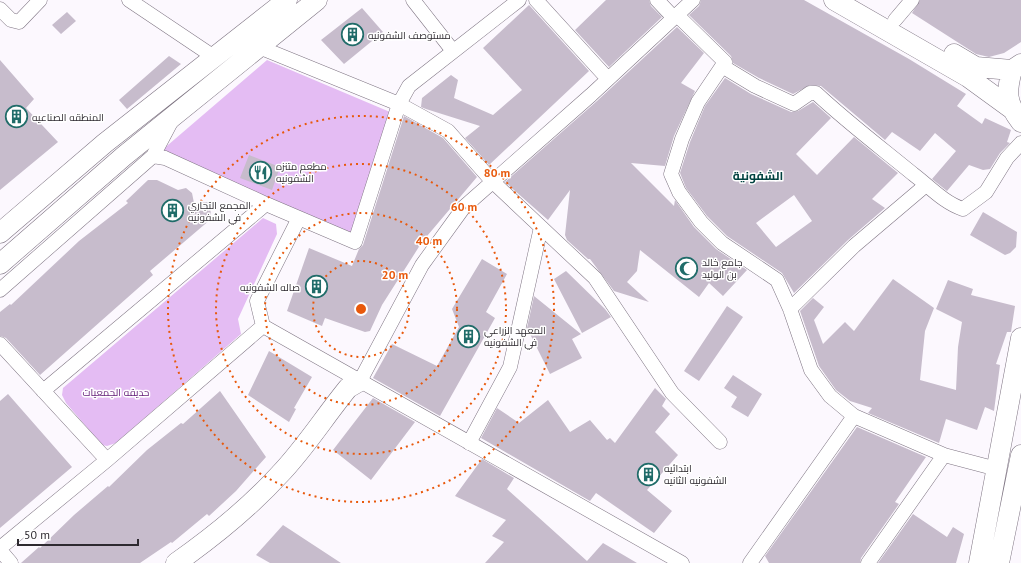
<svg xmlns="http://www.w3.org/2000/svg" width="1021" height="563" viewBox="0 0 1021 563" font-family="'PT Sans',Cairo,sans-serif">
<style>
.green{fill:#e4bcf3}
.building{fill:#c7bccc;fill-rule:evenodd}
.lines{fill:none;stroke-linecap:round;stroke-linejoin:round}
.street-casing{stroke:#7f7583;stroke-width:15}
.secondary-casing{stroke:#7f7583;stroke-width:21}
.street{stroke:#fff;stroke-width:14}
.secondary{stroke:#fff;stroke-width:20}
.ring{fill:none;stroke:#e8590c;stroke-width:2;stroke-dasharray:2 4}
.labels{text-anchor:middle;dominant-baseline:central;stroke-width:3;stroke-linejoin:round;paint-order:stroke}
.poi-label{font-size:10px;fill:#2e2a30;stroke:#fff;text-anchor:start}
.park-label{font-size:10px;fill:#65207a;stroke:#fff}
.quarter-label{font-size:12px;font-weight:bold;fill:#004240;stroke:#fff}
.centre{fill:#e8590c;stroke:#fff;stroke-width:2}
.ring-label{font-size:12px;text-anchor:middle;font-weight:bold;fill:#e8590c;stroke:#fff;stroke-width:3;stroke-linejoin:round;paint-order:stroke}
</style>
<rect width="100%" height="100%" fill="#fcf8fe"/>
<!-- green -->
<path class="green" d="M267,60L390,112L352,234L161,151Z
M263,218L276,224L277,234L238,319L241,334L116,443L107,446L102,445L66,403L62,395L63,388Z"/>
<!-- building -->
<path class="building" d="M606,0H649L651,6L662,17L609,67L575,30Z
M701,0H804L909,59L966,94L957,106L982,124L985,118L1011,130L1007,142L1010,143L1000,153L990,169L983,170L969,165L947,191L932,179L956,151L935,133L920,151L892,132L885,140L821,86L810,85L793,94L759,78L733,63L731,56L689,15L699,6Z
M920,0H1021V42L1004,53L989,57L976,54L912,13Z
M529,5L589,71L489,165L465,138L480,126L426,109L421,107L422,98L451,75L458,80L454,98L493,115L522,90L483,48Z
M362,8L383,32L344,64L321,40Z
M67,12L76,21L61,34L52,25Z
M677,27L704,53L681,83L695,91L674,136L665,166L631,163L674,206L675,200L694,227L716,249L747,270L723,296L709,283L699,297L640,250L637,271L627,282L649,302L614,291L590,259H588L567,240L565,235L570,190L548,220L505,182L597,101Z
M169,56L181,64L127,109L119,100Z
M0,60L34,99L26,108L58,142L0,190Z
M725,78L751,94L791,112L798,111L813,102L831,118L796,154L817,175L854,137L898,173L872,199L885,208L848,240L794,293L782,273L727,236L707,216L686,188L680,173L690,142L705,106ZM794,195L812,221L776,247L756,223Z
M404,116L443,138L477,177L422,242L382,305L370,331L365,332L325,318L322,326L287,311L309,248L352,266L359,249L363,245Z
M249,155L280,167L272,190L240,178Z
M148,180H157L178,190L186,188L192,193L194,203L210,202L211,219L150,271L153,275L40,375L6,338L0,336V312L10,304L11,305L79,241L128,203L126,201Z
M983,212L1017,232L1016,247L1010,253L1005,255L970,235Z
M482,259L507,274L486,312L495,318L440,416L373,378L392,344L437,366L459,327L452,309Z
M566,271L605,309L611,317L582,333L554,279Z
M893,279L934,308L925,331L920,380L956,390L958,347L962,322L936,309L948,280L973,289L971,295L1015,306L1011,332H1007L996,364L1000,365L994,411L985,407L977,430L946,419L939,443L868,413L872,408L850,401L836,390L819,366L800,311L813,298L824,307L814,320L823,344L845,322L854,331Z
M534,296L581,334L572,339L582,358L550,374L527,328Z
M727,306L743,317L699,381L684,371Z
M269,351L312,377L294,408L296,409L289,422L248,395Z
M733,375L762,394L748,417L731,407L737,397L724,388Z
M655,388L666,399L662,406L670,414L655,432L678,455L647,490L672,511L654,533L596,493L590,501L481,438L497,408L519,423L548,400L570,432L590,420L607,440L610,438L615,443Z
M220,391L266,457L236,491L209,516L207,514L172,543L171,542L140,563H21L39,547L40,548L74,515L108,486L109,487L147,450L181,423L183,424Z
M8,394L72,467L0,528V401Z
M373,398L415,422L371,480L333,450Z
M857,427L926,457L895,502L899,504L861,558L860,563H769L765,556Z
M482,459L514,478L507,489L587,561L603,543L637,563H485L504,542L492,536L506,520L455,496Z
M913,514L947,537L953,527L964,534L956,563H878Z
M283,525L341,563H270L256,555Z"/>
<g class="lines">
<defs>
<path id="street" d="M129,0L214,57
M413,0L453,51
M536,0L608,79
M657,0L674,18
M0,9L11,20L19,22L40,0
M677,15L725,62L698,102L682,139L671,174L679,192L701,222L722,243L777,280L790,309L811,370L830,396L854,416
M895,20L912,0
M259,47L399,104L448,131L493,182L595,278L672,393L720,442
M722,66L755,86L794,104L810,93H816C847,122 880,147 913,174C929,186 944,203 963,209L986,192L1007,158L1021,143
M153,156L165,158L266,204L355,242L399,104L409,86L519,0
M0,290L153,156L171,122
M790,309L854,246L926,185
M263,326L257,301L299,218
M0,344L107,460
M360,381L422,265L464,207L591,95L693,0
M43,391L266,204
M469,443L510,367L541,227
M0,548L107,460L263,326L682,563
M0,550L11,563
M750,563L854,416L944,455
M868,563L944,455L997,469"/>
<path id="secondary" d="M834,0L968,77L1012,109
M954,54L976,67L1012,70
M1021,64L1012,70C1006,92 1006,103 1021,122
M0,233L105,143L287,0
M0,264L124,156L317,0
M176,563C213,537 249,508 280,474C305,448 325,416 348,388L360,381
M979,563L1021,338
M999,563L1021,455"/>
</defs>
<!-- street casing -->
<use href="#street" class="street-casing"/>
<!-- secondary casing -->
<use href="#secondary" class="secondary-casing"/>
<!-- street -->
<use href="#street" class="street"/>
<!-- secondary -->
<use href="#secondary" class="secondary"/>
</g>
<!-- distance rings -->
<g class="ring">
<circle cx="361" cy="309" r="48"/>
<circle cx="361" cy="309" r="96"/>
<circle cx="361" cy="309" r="145"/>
<circle cx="361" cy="309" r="193"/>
</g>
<!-- icons -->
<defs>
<symbol id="building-ring" viewBox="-11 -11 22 22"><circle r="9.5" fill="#fff" stroke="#206c69" stroke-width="1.5"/><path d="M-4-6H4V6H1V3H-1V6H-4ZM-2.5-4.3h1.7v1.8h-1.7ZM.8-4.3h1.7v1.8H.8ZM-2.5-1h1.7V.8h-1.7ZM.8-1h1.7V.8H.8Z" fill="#206c69"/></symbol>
<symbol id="restaurant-ring" viewBox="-11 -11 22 22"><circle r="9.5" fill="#fff" stroke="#206c69" stroke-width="1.5"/><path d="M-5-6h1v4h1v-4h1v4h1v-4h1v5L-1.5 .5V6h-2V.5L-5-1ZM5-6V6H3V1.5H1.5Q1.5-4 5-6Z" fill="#206c69"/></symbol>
<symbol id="mosque-ring" viewBox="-11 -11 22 22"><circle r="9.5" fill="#fff" stroke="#206c69" stroke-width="1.5"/><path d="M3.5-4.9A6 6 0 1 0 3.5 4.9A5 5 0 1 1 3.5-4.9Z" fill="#206c69"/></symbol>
</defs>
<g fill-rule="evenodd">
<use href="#building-ring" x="340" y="22" width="25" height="25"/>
<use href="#building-ring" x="4" y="104" width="25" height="25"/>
<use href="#restaurant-ring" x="248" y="160" width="25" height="25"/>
<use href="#building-ring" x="160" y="198" width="25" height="25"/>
<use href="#mosque-ring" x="674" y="256" width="25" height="25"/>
<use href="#building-ring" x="304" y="274" width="25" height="25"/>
<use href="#building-ring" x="456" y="324" width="25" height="25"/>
<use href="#building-ring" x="636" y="462" width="25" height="25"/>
</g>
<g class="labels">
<!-- poi labels -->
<g class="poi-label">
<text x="368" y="35">مستوصف الشفونيه</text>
<text x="32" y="117">المنطقه الصناعيه</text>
<text x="276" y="166">مطعم متنزه<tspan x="276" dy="12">الشفونيه</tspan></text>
<text x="188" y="205">المجمع التجاري<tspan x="188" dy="12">في الشفونيه</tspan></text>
<text x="702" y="262">جامع خالد<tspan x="702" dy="12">بن الوليد</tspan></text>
<text x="300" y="287" text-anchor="end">صاله الشفونيه</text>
<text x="484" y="330">المعهد الزراعي<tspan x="484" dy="12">في الشفونيه</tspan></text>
<text x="664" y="468">ابتدائيه<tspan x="664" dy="12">الشفونيه الثانيه</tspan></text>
</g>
<!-- park labels -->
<g class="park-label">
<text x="116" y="392">حديقه الجمعيات</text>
</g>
<!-- quarter labels -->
<g class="quarter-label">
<text x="758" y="175">الشفونية</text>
</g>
</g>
<circle cx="361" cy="309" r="6" class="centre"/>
<g class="ring-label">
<text x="497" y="177">80 m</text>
<text x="464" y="211">60 m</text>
<text x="429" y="245">40 m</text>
<text x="395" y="279">20 m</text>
</g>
<!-- scale -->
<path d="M18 539v6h120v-6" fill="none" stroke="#2e2a30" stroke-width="2"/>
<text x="24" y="539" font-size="12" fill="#2e2a30" stroke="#ffffff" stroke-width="3" paint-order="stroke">50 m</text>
</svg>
